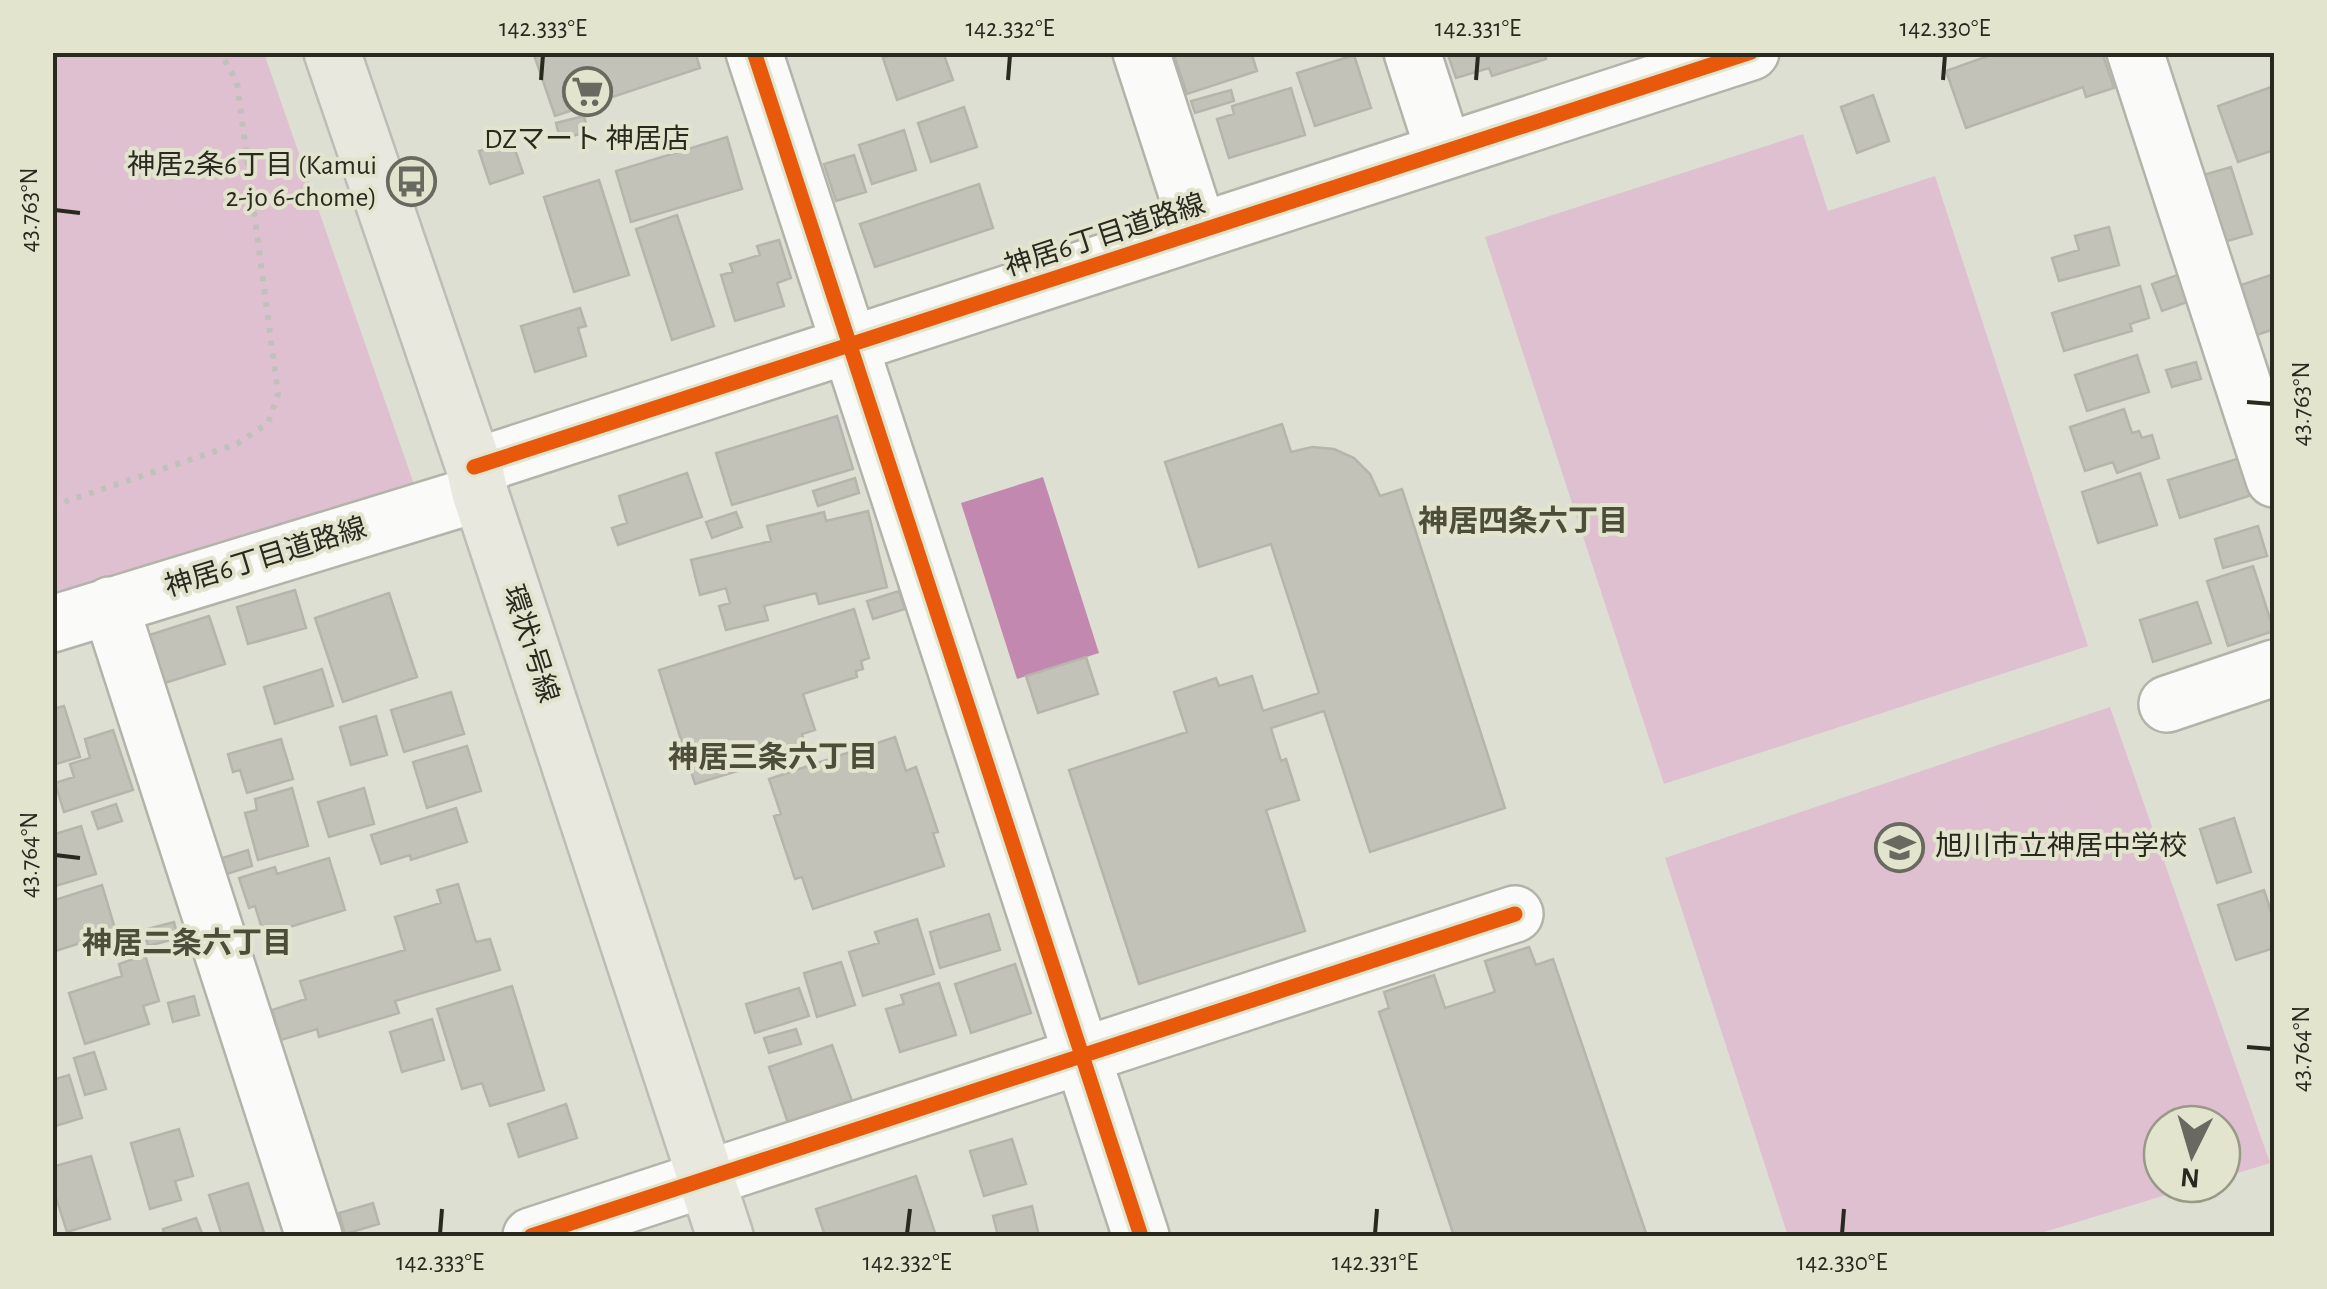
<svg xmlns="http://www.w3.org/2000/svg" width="2327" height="1289" viewBox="0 0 2327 1289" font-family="'Alegreya Sans','Noto Sans JP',sans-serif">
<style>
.green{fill:#dfc0d0}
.water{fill:#c288af}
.building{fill:#c2c2b9;stroke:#b5b5ac;stroke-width:2.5}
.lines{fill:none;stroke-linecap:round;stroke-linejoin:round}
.minor-casing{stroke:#b3b3aa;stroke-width:60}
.major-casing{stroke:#bcbdb6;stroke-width:60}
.path{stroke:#c1c1bc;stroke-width:6;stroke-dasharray:5 8;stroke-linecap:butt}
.minor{stroke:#fafaf8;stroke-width:55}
.major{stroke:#e8e8de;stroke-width:55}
.cycleway-casing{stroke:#e3e4ce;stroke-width:21}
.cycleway{stroke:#e8590c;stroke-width:15}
.ticks{fill:none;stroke:#292920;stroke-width:4}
.labels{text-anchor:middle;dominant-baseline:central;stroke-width:8;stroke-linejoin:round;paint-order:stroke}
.poi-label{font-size:28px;fill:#292920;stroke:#e3e4ce}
.street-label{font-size:28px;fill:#292920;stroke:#e3e4ce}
.neighbourhood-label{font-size:30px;font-weight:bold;fill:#4c4d3a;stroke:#e3e4ce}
.neatline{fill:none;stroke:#292920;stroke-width:4}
.ticks-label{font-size:25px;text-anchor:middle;fill:#292920}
</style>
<rect width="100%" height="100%" fill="#dedfd3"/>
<!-- green -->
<path class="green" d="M52,53H264L416,490L53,609Z
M1803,134L1828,211L1935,176L2088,646L1664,784L1485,237Z
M2110,707L2270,1163L2222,1178V1124H2162V1184H2202L2031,1236H1793L1787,1233L1665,858Z"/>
<!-- water -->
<path class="water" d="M1043,477L1099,653L1017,679L961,503Z"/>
<!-- building -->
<path class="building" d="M533,52H695L700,68L555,116Z
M900,52H943L953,80L897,100L883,58Z
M1173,52H1251L1257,71L1187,94Z
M1447,52H1544L1546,59L1492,76L1489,68L1456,78Z
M1999,52H2102L2114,88L2086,97L2083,87L1966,128L1946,71Z
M1354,55L1371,108L1315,126L1297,73Z
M2274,86V150L2238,162L2218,106Z
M1291,88L1305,135L1229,158L1217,119L1234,114L1232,106Z
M1231,90L1234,101L1195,113L1191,101Z
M1873,95L1889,141L1857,153L1841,107Z
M964,107L977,147L931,162L918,123Z
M584,116L588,132L560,139L556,123Z
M904,130L916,170L872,184L859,145Z
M727,137L742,189L631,222L616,171Z
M512,141L523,173L490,184L479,151Z
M854,155L866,192L836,201L824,164Z
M2231,167L2252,234L2224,242L2203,175Z
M599,180L629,275L574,292L544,197Z
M979,184L993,228L875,267L860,224Z
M677,215L714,326L672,340L636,229Z
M2109,227L2119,265L2059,281L2052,258L2079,250L2075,236Z
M779,240L791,278L777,283L784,306L735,321L721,275L733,272L730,264L760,255L757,246Z
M2183,273L2193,300L2162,311L2152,284Z
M2274,274V329L2257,335L2241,285Z
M2140,286L2149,318L2130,324L2132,331L2064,351L2052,313Z
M580,308L586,326L578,328L586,356L535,372L521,326Z
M2137,355L2149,392L2087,411L2075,375Z
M2196,362L2201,379L2172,387L2166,370Z
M2124,409L2132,433L2139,431L2142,438L2152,435L2159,458L2117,473L2113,462L2085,471L2070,427Z
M837,416L853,469L732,505L716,453Z
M1282,424L1291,452L1312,447L1334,449L1354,458L1370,474L1380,496L1402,489L1505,808L1370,852L1324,711L1271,728L1281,761L1286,759L1299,800L1266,810L1305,931L1139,984L1069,770L1187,732L1174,692L1216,678L1219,686L1252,676L1263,711L1319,693L1271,544L1199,567L1165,462Z
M2240,458L2252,495L2180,518L2168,480Z
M687,473L702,517L618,545L612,528L627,523L619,496Z
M2140,473L2157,525L2098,543L2082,492Z
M855,478L859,493L818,506L813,491Z
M868,511L887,587L819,604L816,593L764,606L768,620L726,630L719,606L730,603L726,588L700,595L691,560L771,541L767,526L824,512L826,521Z
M736,512L742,527L712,538L706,522Z
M2258,526L2267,556L2223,568L2215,539Z
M2253,566L2274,631L2228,646L2207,581Z
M295,590L306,628L248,644L237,607Z
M899,591L905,609L873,619L867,601Z
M389,593L417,677L343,702L315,618Z
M2197,602L2211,643L2153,662L2140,620Z
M854,609L869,658L861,661L863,669L856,671L857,677L803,694L815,730L802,734L807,750L695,784L659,670Z
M209,616L225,664L165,683L149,635Z
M1086,657L1098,694L1038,713L1026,676Z
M322,669L333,706L275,724L264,687Z
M451,692L464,734L404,752L391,710Z
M64,706L80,757L52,765V709Z
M376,716L387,755L351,765L340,727Z
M113,730L133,790L64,812L55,783L74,777L70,764L90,758L85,739Z
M895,737L906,771L916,767L938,832L933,833L944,866L813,909L802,877L795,879L774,816L781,814L769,779Z
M281,739L293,779L247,793L240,770L233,772L228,754Z
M467,746L481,791L427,808L413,762Z
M292,788L308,846L258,860L245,813L257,810L255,799Z
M364,788L374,824L329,837L318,802Z
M116,804L122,821L98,829L92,812Z
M456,808L467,842L411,860L410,855L381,864L371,835Z
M2234,818L2251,872L2217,883L2200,829Z
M81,826L96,874L52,887V835Z
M248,850L252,866L227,874L222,858Z
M329,858L345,910L264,935L255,906L249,908L239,878L275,867L277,874Z
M458,884L476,942L490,939L500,970L395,1001L399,1013L319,1037L317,1029L281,1040L272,1010L306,999L300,981L405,950L395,917L441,903L437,890Z
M102,885L116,932L52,952V901Z
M2264,890L2274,921V948L2236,960L2218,905Z
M989,914L1000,950L940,968L930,932Z
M917,919L934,974L863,996L849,952L879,943L875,932Z
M174,922L178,938L148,946L144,930Z
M1529,947L1536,965L1553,959L1647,1236H1454L1379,1012L1389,1008L1384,992L1434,975L1445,1008L1495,992L1485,961Z
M145,955L159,1001L143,1006L149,1024L85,1044L69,993L122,976L119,964Z
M841,962L855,1005L817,1017L804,973Z
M1015,964L1031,1013L971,1033L955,984Z
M939,983L956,1035L900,1052L886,1009L904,1004L901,995Z
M512,986L544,1090L490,1106L482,1083L462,1089L437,1009Z
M799,988L809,1016L755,1033L746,1004Z
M194,996L199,1015L173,1022L168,1003Z
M432,1019L444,1060L402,1072L390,1032Z
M796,1029L801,1044L769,1053L764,1038Z
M832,1045L852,1101L788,1123L769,1067Z
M94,1052L106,1089L85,1095L74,1058Z
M69,1075L82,1118L52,1127V1080Z
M566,1104L577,1138L519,1157L508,1124Z
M179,1129L193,1176L175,1181L181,1200L150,1209L131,1143Z
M1012,1139L1026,1184L984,1196L970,1151Z
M91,1156L110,1219L67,1232L52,1185V1167Z
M916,1176L936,1236H825L816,1209Z
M248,1183L265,1236H222L209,1195Z
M373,1203L379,1224L345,1234L339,1213Z
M1032,1206L1039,1236H998L993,1216Z
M196,1218L203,1236H165L163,1229Z"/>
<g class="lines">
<defs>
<path id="minor" d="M754,52L1141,1236
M1141,52L1199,231
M1412,52L1444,151
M2135,52L2274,479
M474,467L1751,52
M110,605L314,1236
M52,624L480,493
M2167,704L2274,668
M531,1236L1515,914"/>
<path id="major" d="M332,52L474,467L480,493L725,1236"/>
</defs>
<!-- minor casing -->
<use href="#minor" class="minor-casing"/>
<!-- major casing -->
<use href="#major" class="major-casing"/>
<!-- path -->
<path class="path" d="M52,506L237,444L268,423L278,394L237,82L220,52"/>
<!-- minor -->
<use href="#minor" class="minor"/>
<!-- major -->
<use href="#major" class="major"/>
<defs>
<path id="cycleway" d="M754,52L1141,1236
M474,467L1751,52
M531,1236L1515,914"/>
</defs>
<!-- cycleway casing -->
<use href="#cycleway" class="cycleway-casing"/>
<!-- cycleway -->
<use href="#cycleway" class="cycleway"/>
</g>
<!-- ticks -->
<path class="ticks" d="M541,80L543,55M1008,80L1010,55M1476,80L1478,55M1943,80L1945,55M55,210L80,213M2247,402L2272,404M55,855L80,858M2247,1047L2272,1049M440,1234L442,1209M907,1234L910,1209M1375,1234L1377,1209M1842,1234L1844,1209"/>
<!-- icons -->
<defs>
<symbol id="supermarket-ring" viewBox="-11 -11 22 22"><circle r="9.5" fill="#e3e4ce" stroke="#68695f" stroke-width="1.5"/><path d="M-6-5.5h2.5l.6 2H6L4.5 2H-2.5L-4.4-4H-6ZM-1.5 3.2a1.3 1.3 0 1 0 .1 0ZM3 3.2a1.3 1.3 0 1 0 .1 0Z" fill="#68695f"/></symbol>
<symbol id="bus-ring" viewBox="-11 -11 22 22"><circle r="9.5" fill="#e3e4ce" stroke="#68695f" stroke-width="1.5"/><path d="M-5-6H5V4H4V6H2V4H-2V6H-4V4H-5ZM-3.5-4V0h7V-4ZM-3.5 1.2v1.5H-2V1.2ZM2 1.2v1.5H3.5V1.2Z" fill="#68695f"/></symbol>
<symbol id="school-ring" viewBox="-11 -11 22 22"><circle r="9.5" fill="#e3e4ce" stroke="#68695f" stroke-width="1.5"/><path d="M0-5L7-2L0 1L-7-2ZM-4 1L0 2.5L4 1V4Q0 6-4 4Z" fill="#68695f"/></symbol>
</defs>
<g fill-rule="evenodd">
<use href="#supermarket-ring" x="560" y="64" width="55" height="55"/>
<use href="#bus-ring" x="384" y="154" width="55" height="55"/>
<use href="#school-ring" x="1872" y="820" width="55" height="55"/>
</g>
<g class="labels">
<!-- poi labels -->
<g class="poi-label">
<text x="587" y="140">DZマート 神居店</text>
<text x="377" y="166" text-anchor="end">神居2条6丁目 (Kamui<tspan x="377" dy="32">2-jo 6-chome)</tspan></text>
<text x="1935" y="847" text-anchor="start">旭川市立神居中学校</text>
</g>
<!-- street labels -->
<g class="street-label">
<text transform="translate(1105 236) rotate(-18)">神居6丁目道路線</text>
<text transform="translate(266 558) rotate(-17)">神居6丁目道路線</text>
<text transform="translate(530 644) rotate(72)">環状1号線</text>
</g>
<!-- neighbourhood labels -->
<g class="neighbourhood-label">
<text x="1523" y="522">神居四条六丁目</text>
<text x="773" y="758">神居三条六丁目</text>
<text x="187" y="944">神居二条六丁目</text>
</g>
</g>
<!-- border -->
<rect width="2327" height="1289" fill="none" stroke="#e3e4ce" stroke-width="110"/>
<!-- north arrow -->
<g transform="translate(2192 1154) rotate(185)"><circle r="48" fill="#e3e4ce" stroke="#999988" stroke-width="2.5"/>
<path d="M0-8L18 38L0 25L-18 38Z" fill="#68695f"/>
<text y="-15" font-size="28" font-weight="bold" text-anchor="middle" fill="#292920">N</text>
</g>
<rect x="55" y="55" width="2217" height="1179" class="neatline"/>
<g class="ticks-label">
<text x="543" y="36">142.333°E</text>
<text x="1010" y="36">142.332°E</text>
<text x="1478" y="36">142.331°E</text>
<text x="1945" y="36">142.330°E</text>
<text transform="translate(28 210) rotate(-90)" y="9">43.763°N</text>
<text transform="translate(2300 404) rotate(-90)" y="9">43.763°N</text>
<text transform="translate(28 855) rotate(-90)" y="9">43.764°N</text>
<text transform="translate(2300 1049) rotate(-90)" y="9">43.764°N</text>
<text x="440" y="1270">142.333°E</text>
<text x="907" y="1270">142.332°E</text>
<text x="1375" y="1270">142.331°E</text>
<text x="1842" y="1270">142.330°E</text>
</g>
</svg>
